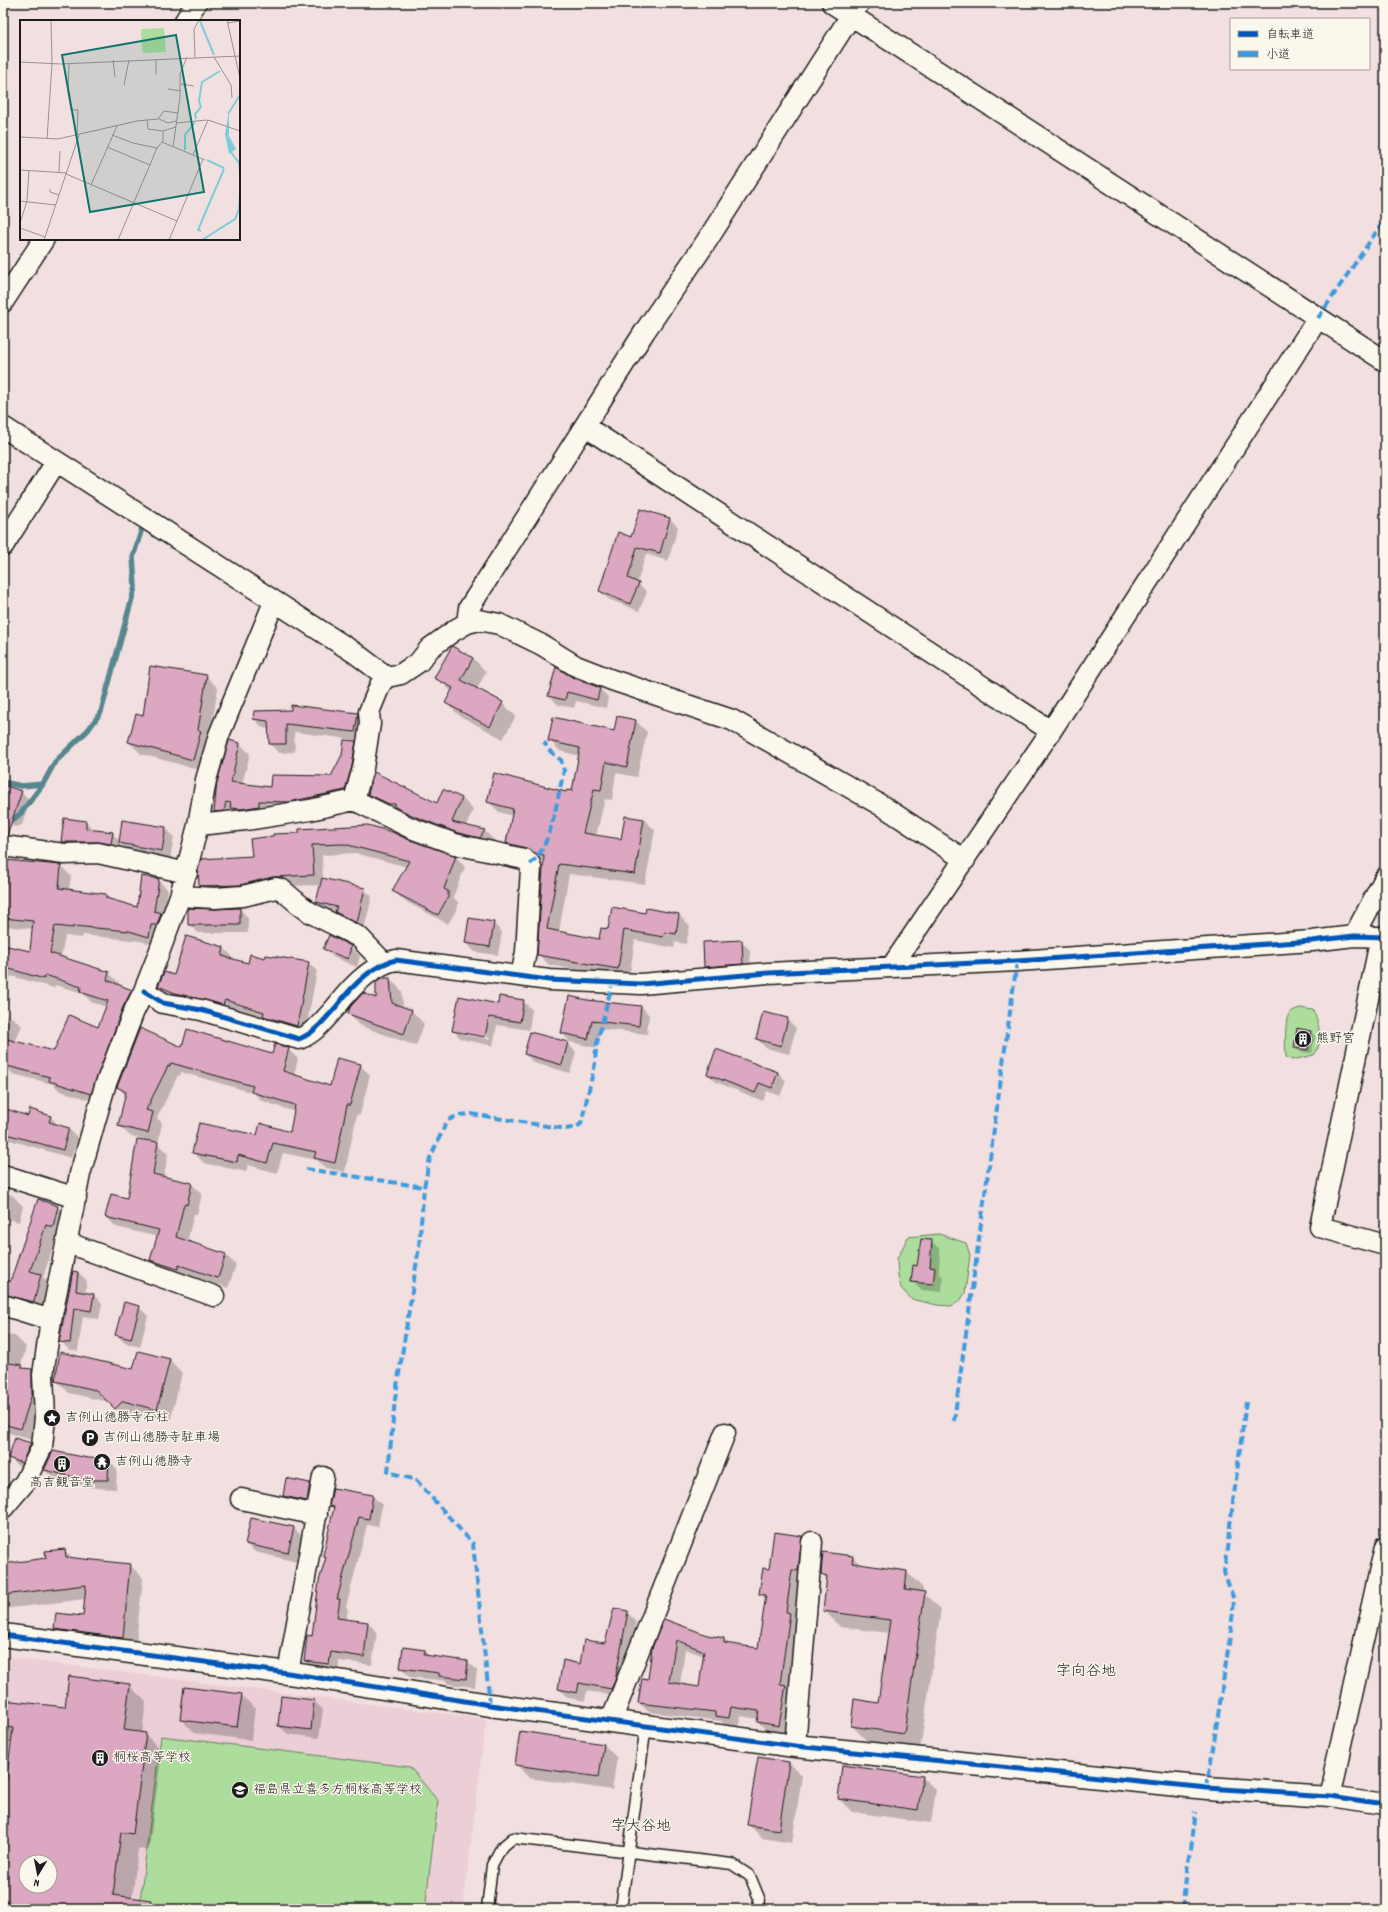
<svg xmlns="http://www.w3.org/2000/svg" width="1388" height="1912" viewBox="0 0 1388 1912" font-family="Dekko,'Klee One',sans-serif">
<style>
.built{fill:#ebced6;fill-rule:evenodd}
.green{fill:#addd9d;stroke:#647c5c}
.shadow{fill:#0003;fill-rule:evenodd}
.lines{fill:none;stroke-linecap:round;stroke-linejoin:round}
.stream{stroke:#57878e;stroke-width:5.5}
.building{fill:#dca7c0;stroke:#1c1c1c;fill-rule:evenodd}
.lane-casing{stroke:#1c1c1c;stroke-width:13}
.street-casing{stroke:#1c1c1c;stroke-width:23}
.secondary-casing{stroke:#1c1c1c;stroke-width:25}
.lane{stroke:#fbf7ec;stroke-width:10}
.street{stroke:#fbf7ec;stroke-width:20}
.secondary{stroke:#fbf7ec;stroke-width:22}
.quiet{stroke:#3c9bdf;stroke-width:4;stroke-dasharray:8 4;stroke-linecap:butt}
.cycleway-casing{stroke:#fbf7ec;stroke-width:8}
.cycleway{stroke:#0057b8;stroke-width:5}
.labels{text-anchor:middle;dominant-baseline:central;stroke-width:3;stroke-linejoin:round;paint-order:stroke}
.poi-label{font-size:13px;fill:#1c1c1c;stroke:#fbf7ec;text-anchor:start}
.quarter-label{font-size:15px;fill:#1c1c1c;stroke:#fbf7ec}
.inset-river{fill:none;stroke:#7eceda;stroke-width:2}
.inset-road{fill:none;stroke:#9c9191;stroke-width:1}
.view{fill:#0f766e;fill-opacity:0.15;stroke:#0f766e;stroke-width:2}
.inset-edge{fill:none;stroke:#1c1c1c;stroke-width:2}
</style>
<rect width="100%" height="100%" fill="#f2dfdf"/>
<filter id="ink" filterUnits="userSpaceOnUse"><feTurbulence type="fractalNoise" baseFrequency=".025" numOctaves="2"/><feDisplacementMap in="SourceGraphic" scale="8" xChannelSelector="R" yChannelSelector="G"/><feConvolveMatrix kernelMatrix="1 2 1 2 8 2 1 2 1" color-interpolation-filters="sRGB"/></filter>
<g filter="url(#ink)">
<!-- built -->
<path class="built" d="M3,1657L486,1719L463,1909H3ZM26,1862H50V1886H26Z"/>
<!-- green -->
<path class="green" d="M1301,1008L1313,1010C1319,1024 1324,1041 1314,1055L1292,1060L1286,1057C1285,1050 1285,1021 1288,1016C1290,1011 1296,1009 1301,1008Z
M939,1234L966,1243L970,1255L965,1293L960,1301L951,1306L937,1305L911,1299L901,1288L898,1275L897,1259L908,1237Z
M161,1736L410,1767L438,1801L425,1909H139Z"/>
<!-- shadow -->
<path class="shadow" d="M670,519L678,527L668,561L646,554L637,583L647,592L639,611L608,599L600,591L632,538Z
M473,658L486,672L477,689L502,703L516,716L503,739L460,716L446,703L452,692L436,677Z
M206,676L218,688L204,771L141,754L129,742L144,717Z
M571,678L600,689L608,697L606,708L576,701L574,708L558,705L550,696Z
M357,714L366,723L364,741L294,732L295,752L279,753L270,744V729L263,728L254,719Z
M618,717L636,721L647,732L637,777L616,773L612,800L605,799L596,836L621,840L625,817L644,820L655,830L645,884L569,874L559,932L600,940L609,930L646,914L647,909L679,915L690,926L686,944L675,942L674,948L635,940L629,979L549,965L538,954L544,862L538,858L518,854L507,843L513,816L499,812L488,801L573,792L579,756L560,751L549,740L615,732Z
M355,742L365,752L355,800L225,821L215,811L240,744L250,754L242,784L271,788L332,777Z
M3,786L21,792L30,800L22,825L16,827L3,823Z
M369,794L438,804L462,798L473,810L466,826L484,830L496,842L492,848L401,815L380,805Z
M65,819L86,822L95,831L112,833L120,841L166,828L174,837L170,859L128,852L121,844L120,852L71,850L62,842Z
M251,840H407L456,857L465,867L453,897L458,902V907L448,924L403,900L394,891L407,867L355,853L322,855L323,879L364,889L372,896L364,930L344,920L337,913L325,910L318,902L322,885L283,886L210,895L200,885L254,857Z
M6,861L61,866L71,876L69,890L106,894L112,901L137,908L158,880L168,890L159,946L140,941L83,935L82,938L65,936L61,958L109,973L119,983L118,985L131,991L141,1001L101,1103L60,1091L53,1084L13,1074L3,1064V1013L13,1018L22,1026L14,1042L55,1052L98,1028L107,1007L91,1002L83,993L55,985L54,988L11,976L8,985L3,984V946L31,952L33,929L3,926V874Z
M240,909L248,918V933H198L189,924L214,910Z
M493,923L502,932L498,955L475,952L466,943Z
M741,941L750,950L751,972L714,975L705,967Z
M351,947L360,956L357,967L333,957L325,949Z
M224,948L232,956L231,959L248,964L266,960L308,963L317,971L305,1034L273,1025L266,1018L233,1008L232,1013L168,995L159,986Z
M390,979L402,991L403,1008L412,1011L424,1024L416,1046L361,1026L349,1014L378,999Z
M3,991L7,995L4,1008H3Z
M523,1001L532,1010L529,1030L497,1025L493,1046L461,1039L453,1030L499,1005ZM461,1032L490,1037L489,1039L461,1034Z
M587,1001L641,1006L649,1015L647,1034L601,1029L597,1048L570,1042L562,1033Z
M787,1019L796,1028L789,1054L766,1048L757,1039Z
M1310,1031L1315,1036L1312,1053L1300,1052L1295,1048Z
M567,1043L576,1052L570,1073L534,1063L525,1054Z
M182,1049L273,1055L288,1049L298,1059L294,1075L331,1087L360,1065L370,1075L360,1115L357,1114L345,1172L326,1168L317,1160L283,1153L277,1173L248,1165L246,1172L204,1163L194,1153L258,1136L291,1133L295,1112L262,1101L254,1093L181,1072L180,1076L178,1075L157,1118L162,1123L158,1144L168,1154L164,1177L192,1184L202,1194L197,1215L194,1214L187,1242L226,1255L236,1265L228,1288L189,1275L188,1279L161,1270L151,1260L158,1237L116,1227L106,1216L128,1199L144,1139L130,1136L120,1126L126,1096L118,1087Z
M778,1072L786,1081L780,1096L767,1091L763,1101L716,1082L708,1074Z
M3,1109L29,1117L50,1116L59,1126L69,1129L78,1138L71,1158L3,1138Z
M3,1193L12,1195L23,1206L19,1222L3,1218Z
M39,1200L58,1207L69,1218L64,1237L57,1235L43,1277L52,1286L45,1313L3,1303V1271L5,1274L4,1281L10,1283Z
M931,1241L940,1249L939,1273L943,1277L942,1292L921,1290L912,1281Z
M73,1272H78L87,1281L85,1294L94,1295L102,1304L99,1319L83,1316L78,1351L69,1350L61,1341Z
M139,1307L148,1316L140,1347L125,1343L116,1334Z
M3,1333L15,1336L26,1347L21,1365L25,1369L32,1370L43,1382V1405L32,1440L3,1431Z
M170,1360L182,1373L170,1422L137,1413L128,1421L109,1402L69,1393L56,1380L134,1370Z
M30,1444L39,1453L30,1471L18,1466L9,1457Z
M88,1459L109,1460L117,1469L116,1489L96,1488L53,1479L45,1470Z
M310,1483L319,1492L316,1509L293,1504L284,1496Z
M373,1496L382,1505L378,1527L367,1525L346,1607L348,1609L346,1621L368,1623L377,1632L372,1665L339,1661L338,1673L313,1669L305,1661L313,1637L327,1559L324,1556L334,1510L331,1506Z
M294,1528L302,1537L297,1562L255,1552L246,1544Z
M802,1537L811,1546L801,1579L795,1619L799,1623L789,1690L795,1695L788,1735L767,1731L758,1722V1719L740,1716L739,1726L725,1725L721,1721L649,1712L639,1703L649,1680L664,1620L707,1636L724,1639L729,1645L759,1649L766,1600L760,1594L770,1570ZM685,1649L704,1656L700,1688L680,1685Z
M64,1550L74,1559L130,1565L143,1578L135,1651L68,1642L55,1629L84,1617L85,1599L3,1609V1565L48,1559Z
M853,1557L861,1565L907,1572L923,1588V1593L941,1609L920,1750L868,1742L852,1726L879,1704L889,1633L840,1627L824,1610L828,1580L822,1574Z
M627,1612L636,1621L620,1697L587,1691L585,1701L568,1698L559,1689L581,1665L605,1644Z
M425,1651L430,1657L468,1662L477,1670L475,1687L448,1684L446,1681L410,1677L401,1668Z
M129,1685L146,1702L142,1733L145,1734L162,1751L149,1850L138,1849L132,1899L144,1909H3V1784L6,1785L12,1742L3,1741V1700L66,1708ZM26,1862H50V1886H26Z
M241,1695L255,1708L251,1740L194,1733L181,1719Z
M282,1697L314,1701L323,1710L319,1738L288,1734L279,1726Z
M604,1745L617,1758L612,1790L529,1778L516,1764Z
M759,1758L789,1762L802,1776L792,1843L762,1838L749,1825Z
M922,1777L936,1790L931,1823L852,1812L839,1799Z"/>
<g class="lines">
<!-- stream -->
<path class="stream" d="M3,782L21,786L43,784
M3,821L14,819L21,813L43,784L55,762L88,730L101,712L135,587L133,557L143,525L141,523"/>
</g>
<!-- building -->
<path class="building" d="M640,509L670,518L660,553L637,547L628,578L639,583L630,604L599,591L618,532L631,537Z
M452,646L473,658L461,680L503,702L490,727L445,703L453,688L434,678Z
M150,666L207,675L198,730L201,731L193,760L128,742L136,714L143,716Z
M556,667L572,677L600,688L597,700L567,692L565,700L548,696Z
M291,705L358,713L355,732L286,724V744H269L268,721L253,719L254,711L291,710Z
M617,716L636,720L627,767L606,762L601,790L594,789L583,833L621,839L625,816L644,819L635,874L559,864L547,929L599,939L601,928L608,929L612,907L645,913L646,908L679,914L676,934L665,932L663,937L624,930L618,969L537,955L544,855L535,853L526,848L506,843L513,809L487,802L494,773L566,792L567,790L572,791L580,748L548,741L553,717L614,731Z
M229,740L240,743L231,782L270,787L271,775L331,776L342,755L344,740L356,741L352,766L345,790L289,802L259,801V806L242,809L230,808L231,803L226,802L224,811L214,812L217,782Z
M374,772L437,803L443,789L462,798L452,822L485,830L480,838L458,833L416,817L395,807V804H389L368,794Z
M3,785L22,791L7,835H3Z
M64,818L86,821V829L113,832L111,844L98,842H61Z
M122,820L166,827L162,851L119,843Z
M368,825L392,832L407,839L456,856L444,889L448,891V897L438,915L392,891L409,861L344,844L312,845L314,875L273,877L240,885L199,886L198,870L201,859L252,856L250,839L273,836V834L299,833V829Z
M5,860L61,865L59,888L106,894V898L137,907L141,876L159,879L154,911L161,913L157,925H151L149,937L129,931L73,926V928L55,926L50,953L109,972L107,980L132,990L123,1007L91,1094L49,1081L50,1077L3,1065V1038L54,1051L69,1015L98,1027L108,1001L80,992L81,987L45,975L44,979L3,967V945L30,951L33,921L3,918Z
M322,878L365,888L357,923L335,912L337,907L316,902Z
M188,908L214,909L240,908V925H188Z
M469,918L494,922L490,947L465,943Z
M329,935L351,946L348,959L323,949Z
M186,936L224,947L222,956L248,963L250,954L265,958L266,955L309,962L297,1026L263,1016L264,1012L225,1000L223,1005L175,993L158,986L164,972L174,975Z
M742,940L743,964L704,967L703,942Z
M381,978H390L392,1003L412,1010L404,1034L348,1014L350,1007L363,993L376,998V982Z
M459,996L498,1004L499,996L524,1000L520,1022L489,1017L485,1037L452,1031Z
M569,996L587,1000L641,1006L639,1026L592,1021L588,1039L561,1033Z
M763,1012L788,1018L781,1046L756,1039Z
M140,1028L182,1047L187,1029L272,1054L275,1044L289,1048L283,1071L330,1086L337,1058L361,1064L350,1105H347L335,1163L314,1158L316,1152L273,1143L267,1163L238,1155L237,1162L192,1153L199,1123L257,1135L260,1123L290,1132L295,1105L251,1092L253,1086L171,1063L169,1067L168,1066L146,1110L153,1112L148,1133L118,1126L126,1092L117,1087Z
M1297,1028L1311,1031L1308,1050L1294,1048Z
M530,1032L568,1042L562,1065L524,1054Z
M716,1049L778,1072L772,1088L759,1083L755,1093L707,1074Z
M3,1108L28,1116L30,1109L51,1116L49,1122L69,1128L63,1150L3,1133Z
M137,1139L158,1142L153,1174L192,1183L187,1205L184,1204L176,1237L226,1254L218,1278L179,1265L178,1269L150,1260L159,1230L105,1217L111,1194L127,1198Z
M38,1199L58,1206L53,1227L46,1225L30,1271L41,1274L34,1302L3,1294V1279L10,1282Z
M921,1239L932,1240L930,1267L935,1268L933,1284L911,1282L913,1265L917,1266Z
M73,1271L78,1272L76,1291L94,1294L91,1311L74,1308L70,1343L59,1342Z
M124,1302L140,1306L131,1339L115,1335Z
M138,1351L170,1359L157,1410L123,1401L115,1409L96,1390L55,1381L60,1352L133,1369Z
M3,1362L22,1365V1368L32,1369V1394L21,1429L3,1424Z
M15,1438L31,1443L22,1463L8,1458Z
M53,1451L88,1458L109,1459L108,1480H87L44,1470Z
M286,1478L310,1483L307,1501L283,1496Z
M333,1488L373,1495L369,1519L359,1517L337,1599H340L337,1618L368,1622L364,1657L331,1652L329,1664L304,1661L307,1635L312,1636L319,1581L326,1557L323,1556L334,1507L329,1506Z
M251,1518L294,1527L288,1553L245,1544Z
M774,1532L802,1536L798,1571L792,1570L786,1612L790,1613L780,1684L786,1685L779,1726L757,1722L759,1711L731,1707L729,1718L715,1716V1712L638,1703L642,1678L648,1679L652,1648L664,1619L707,1635L724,1638V1643L758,1648L766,1595L759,1594L763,1568L769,1569ZM676,1640L704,1651L699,1687L669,1682Z
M65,1549L66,1557L130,1564L123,1638L54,1629L56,1613L83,1616L86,1585L3,1595V1564L46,1558L45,1551Z
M823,1552L853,1556L852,1563L907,1571L905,1589L925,1592L904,1734L851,1726L854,1699L878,1703L890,1620L823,1611L827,1576L821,1574Z
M614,1608L628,1611L615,1681L611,1689L579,1683L577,1693L558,1689L563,1660L580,1664L584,1640L605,1643Z
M403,1647L425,1650L424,1655L468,1661L466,1679L439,1676V1673L400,1668Z
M69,1676L130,1684L124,1730L146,1733L133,1834L121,1832L113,1895L151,1900L150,1909H32V1907L3,1902V1783H6L13,1728L3,1727V1700L65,1707ZM26,1862H50V1886H26Z
M184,1687L242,1694L237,1727L180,1720Z
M281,1696L314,1700L311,1730L278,1726Z
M520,1731L604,1744L599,1777L515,1765Z
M758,1757L789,1762L779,1830L747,1825Z
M842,1765L923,1776L918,1810L838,1799Z"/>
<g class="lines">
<defs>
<path id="lane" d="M487,1909L492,1865L501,1848L513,1838L732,1864L750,1876L759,1898L758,1909
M621,1909L646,1725"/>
<path id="street" d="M832,3L1385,361
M185,21L196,3
M3,302L44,239
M3,427L355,653L387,677
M586,427L1051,731
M3,546L56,462
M467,623L469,608L645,331L706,242L859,3
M354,800L363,768L370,724L369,712L381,683L387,677L401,674L419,662L430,648L455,630L467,623L479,620L499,624L542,645L576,666L612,680L732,720L884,807L965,860
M198,825L246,820L310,810L354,800L411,828L455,844L524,859L530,864L531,868L526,952L521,976
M3,846L64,854L98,853L187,873
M180,896L215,898L243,896L276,888L281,889L300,905L311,913L359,937L383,962
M1354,936L1385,878
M1381,937L1320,1227L1385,1245
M892,966L1051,731L1318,318
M144,991L163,1003L201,1010L299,1039C315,1033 325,1019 336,1007C351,987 371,965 396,960L549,980L641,984L768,973L1017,961L1312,941L1354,936L1385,937
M3,1175L76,1198
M68,1243L214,1296
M3,1305L51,1320
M241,1499L317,1515
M3,1508L25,1482L42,1447L45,1417L43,1375L51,1320L80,1174L105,1086L134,1011L144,991L157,958L180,896L198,825L206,780L219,735L274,602
M288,1673L323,1477
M611,1721L725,1433
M795,1746L812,1542
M1329,1796L1385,1547"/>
<path id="secondary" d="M3,1635L288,1673L490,1705L795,1746L1207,1788L1329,1796L1385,1804"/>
</defs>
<!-- lane casing -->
<use href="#lane" class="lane-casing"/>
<!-- street casing -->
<use href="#street" class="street-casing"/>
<!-- secondary casing -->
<use href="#secondary" class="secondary-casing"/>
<!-- lane -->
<use href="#lane" class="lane"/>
<!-- street -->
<use href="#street" class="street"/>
<!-- secondary -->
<use href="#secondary" class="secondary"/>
<!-- quiet -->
<path class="quiet" d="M1318,318L1385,219
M530,864C552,848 557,797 564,771L561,760L550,751L544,742
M306,1169L424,1187
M954,1421L1017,961
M490,1705L473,1544L416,1480L388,1472L395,1399L419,1247L424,1187L430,1158L447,1121L458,1115L471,1114L566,1129L576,1127L581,1124L595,1064L596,1047L612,984
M1207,1788L1231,1630L1234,1600L1224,1572L1246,1402
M1182,1909L1195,1812"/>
<defs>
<path id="cycleway" d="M144,991L163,1003L201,1010L299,1039C315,1033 325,1019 336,1007C351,987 371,965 396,960L549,980L641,984L768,973L1017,961L1312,941L1354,936L1385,937
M3,1635L288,1673L490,1705L795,1746L1207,1788L1329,1796L1385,1804"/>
</defs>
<!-- cycleway casing -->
<use href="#cycleway" class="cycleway-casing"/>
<!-- cycleway -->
<use href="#cycleway" class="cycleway"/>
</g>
</g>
<!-- icons -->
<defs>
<symbol id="building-disc" viewBox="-11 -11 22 22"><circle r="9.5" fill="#1c1c1c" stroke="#fbf7ec"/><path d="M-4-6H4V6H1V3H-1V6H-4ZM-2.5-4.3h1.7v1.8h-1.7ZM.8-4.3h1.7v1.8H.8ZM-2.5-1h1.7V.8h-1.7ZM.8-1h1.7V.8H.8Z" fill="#fff"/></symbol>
<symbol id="sight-disc" viewBox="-11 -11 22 22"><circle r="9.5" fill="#1c1c1c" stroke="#fbf7ec"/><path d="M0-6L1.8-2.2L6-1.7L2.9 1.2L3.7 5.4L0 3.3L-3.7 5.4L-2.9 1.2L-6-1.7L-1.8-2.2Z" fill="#fff"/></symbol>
<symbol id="parking-disc" viewBox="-11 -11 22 22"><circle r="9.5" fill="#1c1c1c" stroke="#fbf7ec"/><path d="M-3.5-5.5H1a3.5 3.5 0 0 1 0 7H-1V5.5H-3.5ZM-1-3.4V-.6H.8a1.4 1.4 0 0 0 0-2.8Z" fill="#fff"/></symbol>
<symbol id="temple-disc" viewBox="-11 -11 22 22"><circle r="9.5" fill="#1c1c1c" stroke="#fbf7ec"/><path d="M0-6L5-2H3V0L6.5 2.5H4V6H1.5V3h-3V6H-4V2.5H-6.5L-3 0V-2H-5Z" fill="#fff"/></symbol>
<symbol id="school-disc" viewBox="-11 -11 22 22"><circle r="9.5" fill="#1c1c1c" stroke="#fbf7ec"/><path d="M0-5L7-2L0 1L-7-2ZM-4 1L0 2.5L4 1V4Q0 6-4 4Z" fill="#fff"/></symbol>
</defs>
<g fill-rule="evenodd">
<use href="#building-disc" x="1293" y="1029" width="20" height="20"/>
<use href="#sight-disc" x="42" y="1408" width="20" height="20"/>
<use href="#parking-disc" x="80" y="1428" width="20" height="20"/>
<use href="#temple-disc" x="92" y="1452" width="20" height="20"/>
<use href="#building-disc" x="52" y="1454" width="20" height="20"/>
<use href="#building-disc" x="90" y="1748" width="20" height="20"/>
<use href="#school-disc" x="230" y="1780" width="20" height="20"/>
</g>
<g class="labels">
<!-- poi labels -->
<g class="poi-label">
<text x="1316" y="1039">熊野宮</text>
<text x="65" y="1418">吉例山徳勝寺石柱</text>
<text x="103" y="1438">吉例山徳勝寺駐車場</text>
<text x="115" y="1462">吉例山徳勝寺</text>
<text x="62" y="1483" text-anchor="middle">高吉観音堂</text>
<text x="113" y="1758">桐桜高等学校</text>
<text x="253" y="1790">福島県立喜多方桐桜高等学校</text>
</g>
<!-- quarter labels -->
<g class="quarter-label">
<text x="1086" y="1672">字向谷地</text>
<text x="641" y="1827">字大谷地</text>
</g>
</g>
<!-- overview -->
<g transform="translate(20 20)">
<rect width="220" height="220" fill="#f2dfdf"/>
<path d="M144,8L146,32L125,33L122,31L121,9Z" fill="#addd9d"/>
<path d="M209,91V116L216,129L209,134L205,114Z" fill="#7eceda"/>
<path class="inset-river" d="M180,1L194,35M208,94L220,75M176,99L175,94L181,87L179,81L182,62L200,51M165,130V115L175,102M210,131L219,143L220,152M187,140L204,148M181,211L178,210L204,149M182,220L215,199L219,189L220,175"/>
<path class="inset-road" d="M207,0L220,58M208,3L220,1M175,37L174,9L179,0M194,37L211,65L212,78M93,40L95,57M0,42L41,44L220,36M49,44L48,72L51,90H58L57,115M136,55V39M161,64L174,66M104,65L109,40M148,69L160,71M127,99L128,109L143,111L156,107M139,99L148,103L156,101M156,103L187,100M92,115L113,123L137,128M0,117L38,119L117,101L138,99L144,91L158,93M27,119L32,44L31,0M142,122L185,140M87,127L130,145M153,127L160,77V54L167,37M173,135L188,100L220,111M0,150L47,153M39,152L40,131M46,154L157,201M71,165L97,106M30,169V172L39,175M0,181L36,185M0,203L7,181L9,150M0,208L25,217M24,220L59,115M98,220L137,128L143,121V111M149,220L183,139"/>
<path class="view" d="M156,15L184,172L70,192L42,35Z"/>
<rect width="220" height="220" class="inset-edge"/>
</g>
<!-- margin -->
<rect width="1388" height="1912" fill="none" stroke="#fbf7ec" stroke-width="16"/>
<rect x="8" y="8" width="1372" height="1896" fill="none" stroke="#1c1c1c" stroke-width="1.5" filter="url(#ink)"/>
<!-- legend -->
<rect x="1230" y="18" width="140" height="52" fill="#fbf7ec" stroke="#a29f99"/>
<rect x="1238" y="31" width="20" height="6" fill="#0057b8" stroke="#a29f99"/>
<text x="1266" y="38" font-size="12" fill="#1c1c1c">自転車道</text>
<rect x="1238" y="51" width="20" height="6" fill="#3c9bdf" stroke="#a29f99"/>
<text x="1266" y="58" font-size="12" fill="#1c1c1c">小道</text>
<!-- north arrow -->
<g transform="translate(38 1874) rotate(190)"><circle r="19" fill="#fbf7ec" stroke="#a29f99"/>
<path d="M0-3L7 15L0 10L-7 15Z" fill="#1c1c1c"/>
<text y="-6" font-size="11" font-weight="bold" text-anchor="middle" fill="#1c1c1c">N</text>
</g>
</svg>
